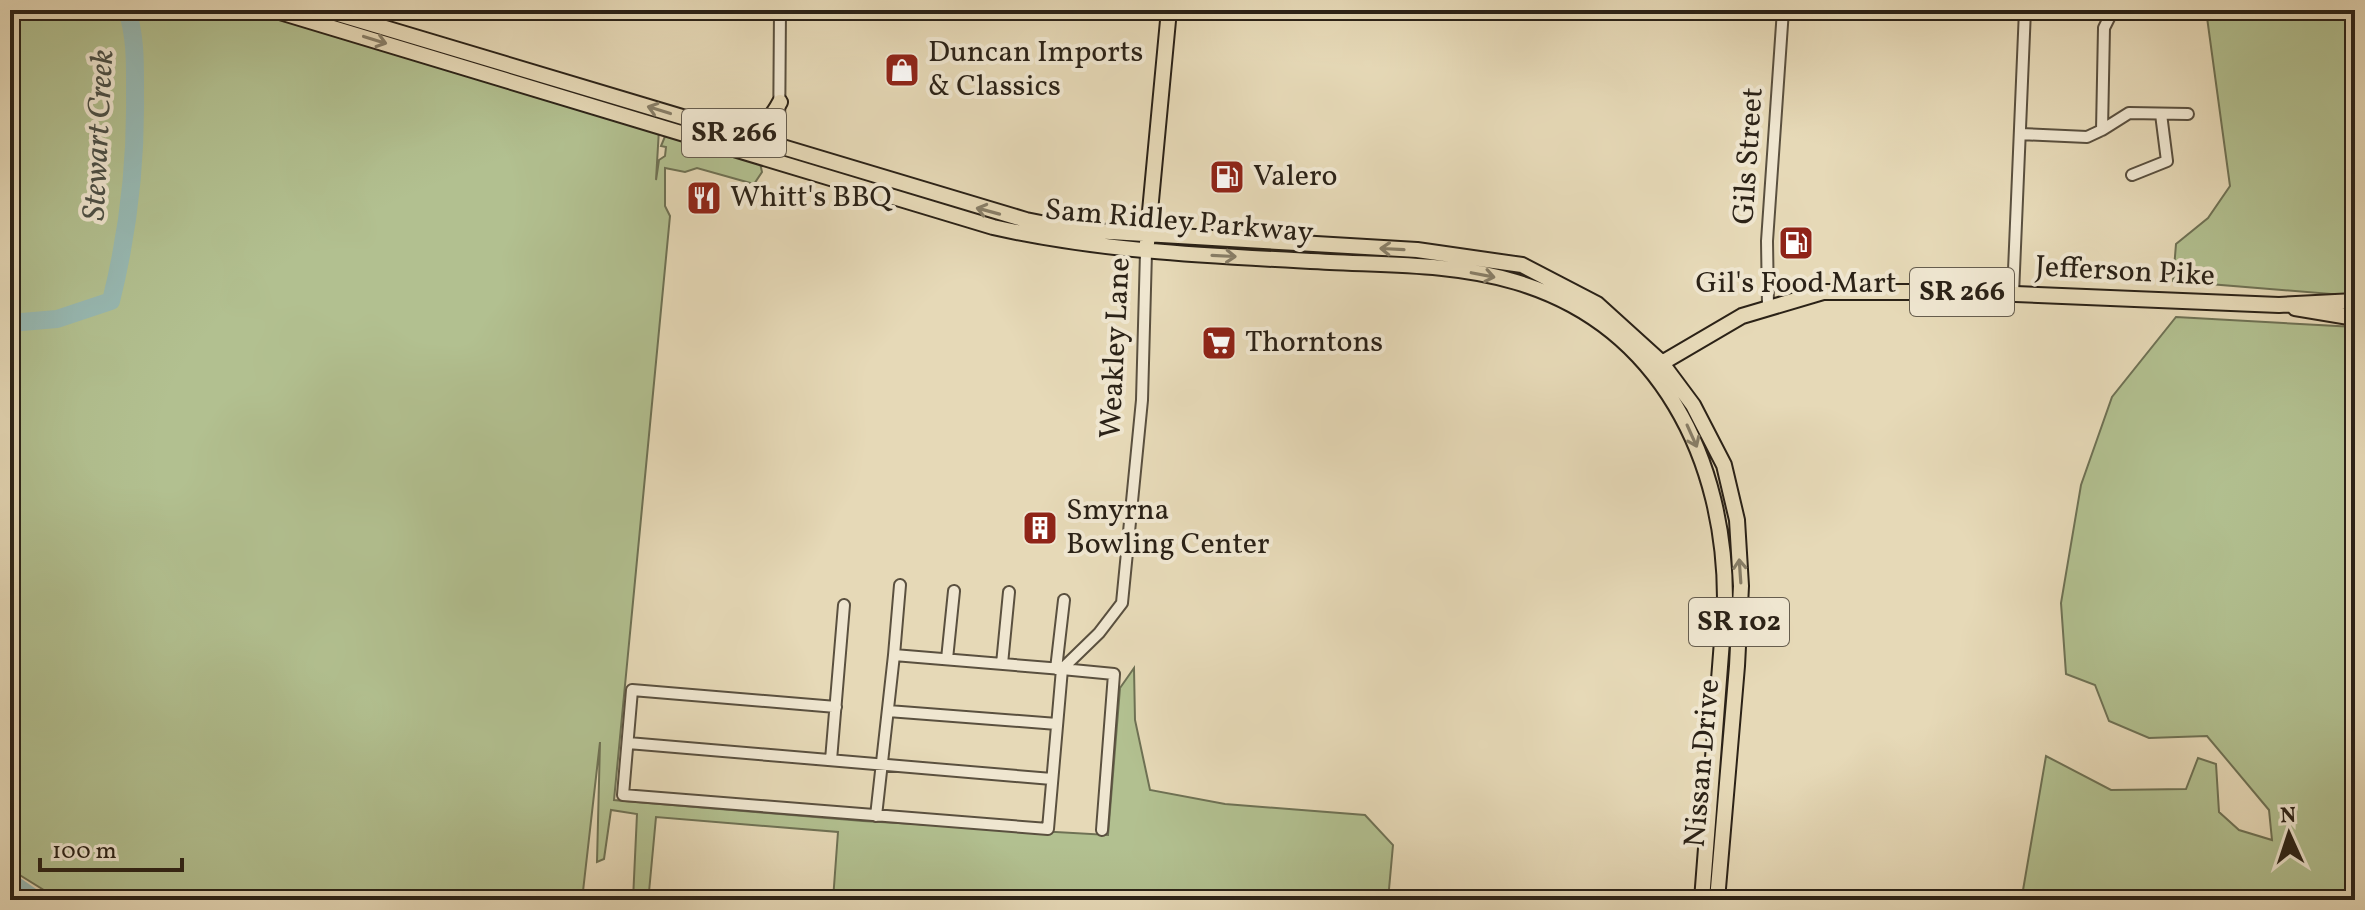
<svg xmlns="http://www.w3.org/2000/svg" width="2365" height="910" viewBox="0 0 2365 910" font-family="Vollkorn,serif">
<style>
.green{fill:#b2c090;stroke:#6e7154;stroke-width:2}
.lines{fill:none;stroke-linecap:round;stroke-linejoin:round}
.river{stroke:#97b9b3;stroke-width:18}
.minor-casing{stroke:#5a503f;stroke-width:14}
.major-casing{stroke:#2b2217;stroke-width:18}
.minor{stroke:#efe6d0;stroke-width:10}
.major{stroke:#e6d9b7;stroke-width:14}
.oneway{stroke:#887e67}
.labels{text-anchor:middle;dominant-baseline:central;stroke-width:8;stroke-linejoin:round;paint-order:stroke}
.shield{fill:#efe6d0;stroke:#665d4e;stroke-width:2}
.shield-label{font-size:28px;font-weight:bold;fill:#2b2217}
.poi-label{font-size:30px;fill:#2b2217;stroke:#efe6d0;text-anchor:start}
.street-label{font-size:30px;fill:#2b2217;stroke:#efe6d0}
.water-label{font-size:32px;font-style:italic;fill:#4b4f46;stroke:#efe6d0}
</style>
<rect width="100%" height="100%" fill="#e6d9b7"/>
<filter id="stains"><feTurbulence type="fractalNoise" baseFrequency=".0025" numOctaves="4"/><feColorMatrix values="0 0 0 0 .2 0 0 0 0 .09 0 0 0 0 .02 0 0 0 .5 -.17"/></filter>
<radialGradient id="worn" r=".72"><stop offset=".6" stop-color="#630" stop-opacity="0"/><stop offset="1" stop-color="#630" stop-opacity=".3"/></radialGradient>
<!-- green -->
<path class="green" d="M10,10H252L659,129L656,180L659,160L665,156L666,147L661,146L666,134L760,163L762,172L754,184L697,168L685,172L665,168V206L670,216L614,800L863,821L1108,835L1120,688L1134,668L1135,720L1150,790L1225,804L1365,815L1393,845L1388,900H833L838,832L656,817L649,892L645,899L633,900L637,814L611,810L604,859L597,862L600,742L582,900H60L10,869Z
M2206,10H2355V296L2173,281L2176,244L2208,218L2230,186Z
M2176,317L2355,327V900H2050L2022,896L2046,756L2111,790L2186,789L2198,758L2216,764L2219,812L2239,830L2272,840L2269,810L2207,736L2149,738L2109,721L2095,685L2066,674L2061,603L2081,485L2112,397Z"/>
<g class="lines">
<!-- river -->
<path class="river" d="M10,323L57,319L111,301C128,233 136,166 135,95C135,65 136,38 127,10
M10,882L36,900"/>
<defs>
<path id="minor" d="M2113,10L2104,28L2102,130L2129,113L2188,114
M2020,134L2087,137L2102,130
M774,161L779,146L780,10
M2132,175L2167,161L2161,114
M2013,294L2025,10
M1768,306L1767,241L1783,10
M894,655L900,585
M947,659L954,591
M1002,664L1009,592
M1056,669L1064,600
M836,707L632,690L623,795L1048,829L1062,669L1114,674L1102,830
M888,711L1057,724
M628,743L1052,779
M831,760L844,605
M876,816L894,655L1062,669L1099,633L1122,603L1142,400L1146,252"/>
<path id="major" d="M273,10L993,227C1104,252 1216,256 1330,262C1392,265 1456,264 1516,282C1661,325 1726,461 1725,602L1702,900
M325,10L1026,220L1076,230L1417,250L1522,265L1597,304L1661,362L1693,405L1724,465L1737,520L1741,586L1737,666L1717,900
M738,131C760,130 770,121 780,102
M1147,243L1169,10
M2295,308L2355,318
M1655,367L1742,316L1823,292H1966L2279,305L2355,301"/>
</defs>
<!-- minor casing -->
<use href="#minor" class="minor-casing"/>
<!-- major casing -->
<use href="#major" class="major-casing"/>
<!-- minor -->
<use href="#minor" class="minor"/>
<!-- major -->
<use href="#major" class="major"/>
</g>
<!-- one-way arrows -->
<defs><path id="oneway-shaft" d="M-6 0H5M1.5-3L5.5 0L1.5 3" fill="none" stroke-width="1.6" stroke-linecap="round" stroke-linejoin="round" transform="scale(2)"/></defs>
<g class="oneway">
<use href="#oneway-shaft" transform="translate(375 40) rotate(17)"/>
<use href="#oneway-shaft" transform="translate(659 110) rotate(-163)"/>
<use href="#oneway-shaft" transform="translate(988 211) rotate(-165)"/>
<use href="#oneway-shaft" transform="translate(1392 249) rotate(-177)"/>
<use href="#oneway-shaft" transform="translate(1224 256) rotate(3)"/>
<use href="#oneway-shaft" transform="translate(1483 275) rotate(11)"/>
<use href="#oneway-shaft" transform="translate(1692 436) rotate(66)"/>
<use href="#oneway-shaft" transform="translate(1740 571) rotate(-94)"/>
</g>
<!-- icons -->
<defs>
<symbol id="shop-square" viewBox="-11 -11 22 22"><rect x="-9" y="-9" width="18" height="18" rx="4" fill="#8f2418" stroke="#efe6d0"/><path d="M-5-2.5h2.3a2.7 3.5 0 0 1 5.4 0H5L5.5 6h-11ZM-1.5-2.5h3a1.5 2.3 0 0 0-3 0Z" fill="#fff"/></symbol>
<symbol id="fuel-square" viewBox="-11 -11 22 22"><rect x="-9" y="-9" width="18" height="18" rx="4" fill="#8f2418" stroke="#efe6d0"/><path d="M-5.5-6h7V0h2V4h1.3V-2.5L3-4.5l.8-.8L6-3V5H2.5V1h-1V6h-7ZM-4.2-4.7v3.2H.2V-4.7Z" fill="#fff"/></symbol>
<symbol id="restaurant-square" viewBox="-11 -11 22 22"><rect x="-9" y="-9" width="18" height="18" rx="4" fill="#8f2418" stroke="#efe6d0"/><path d="M-5-6h1v4h1v-4h1v4h1v-4h1v5L-1.5 .5V6h-2V.5L-5-1ZM5-6V6H3V1.5H1.5Q1.5-4 5-6Z" fill="#fff"/></symbol>
<symbol id="supermarket-square" viewBox="-11 -11 22 22"><rect x="-9" y="-9" width="18" height="18" rx="4" fill="#8f2418" stroke="#efe6d0"/><path d="M-6-5.5h2.5l.6 2H6L4.5 2H-2.5L-4.4-4H-6ZM-1.5 3.2a1.3 1.3 0 1 0 .1 0ZM3 3.2a1.3 1.3 0 1 0 .1 0Z" fill="#fff"/></symbol>
<symbol id="building-square" viewBox="-11 -11 22 22"><rect x="-9" y="-9" width="18" height="18" rx="4" fill="#8f2418" stroke="#efe6d0"/><path d="M-4-6H4V6H1V3H-1V6H-4ZM-2.5-4.3h1.7v1.8h-1.7ZM.8-4.3h1.7v1.8H.8ZM-2.5-1h1.7V.8h-1.7ZM.8-1h1.7V.8H.8Z" fill="#fff"/></symbol>
</defs>
<g fill-rule="evenodd">
<use href="#shop-square" x="882" y="50" width="40" height="40"/>
<use href="#fuel-square" x="1207" y="157" width="40" height="40"/>
<use href="#restaurant-square" x="684" y="178" width="40" height="40"/>
<use href="#fuel-square" x="1776" y="223" width="40" height="40"/>
<use href="#supermarket-square" x="1199" y="323" width="40" height="40"/>
<use href="#building-square" x="1020" y="508" width="40" height="40"/>
</g>
<g class="labels">
<!-- shield labels -->
<g class="shield">
<rect x="682" y="109" width="104" height="48" rx="6"/>
<rect x="1910" y="268" width="104" height="48" rx="6"/>
<rect x="1689" y="598" width="100" height="48" rx="6"/>
</g>
<g class="shield-label">
<text x="734" y="133">SR 266</text>
<text x="1962" y="292">SR 266</text>
<text x="1739" y="622">SR 102</text>
</g>
<!-- poi labels -->
<g class="poi-label">
<text x="928" y="53">Duncan Imports<tspan x="928" dy="34">&amp; Classics</tspan></text>
<text x="1253" y="177">Valero</text>
<text x="730" y="198">Whitt's BBQ</text>
<text x="1796" y="284" text-anchor="middle">Gil's Food Mart</text>
<text x="1245" y="343">Thorntons</text>
<text x="1066" y="511">Smyrna<tspan x="1066" dy="34">Bowling Center</tspan></text>
</g>
<!-- street labels -->
<g class="street-label">
<text transform="translate(1749 156) rotate(-86)">Gils Street</text>
<text transform="translate(1179 222) rotate(5)">Sam Ridley Parkway</text>
<text transform="translate(2125 272) rotate(3)">Jefferson Pike</text>
<text transform="translate(1116 348) rotate(-87)">Weakley Lane</text>
<text transform="translate(1703 763) rotate(-85)">Nissan Drive</text>
</g>
<!-- water labels -->
<g class="water-label">
<text transform="translate(100 135) rotate(-87)">Stewart Creek</text>
</g>
</g>
<!-- margin -->
<rect width="2365" height="910" fill="none" stroke="#e6d9b7" stroke-width="40"/>
<rect x="12" y="12" width="2341" height="886" fill="none" stroke="#2b2217" stroke-width="4"/>
<rect x="20" y="20" width="2325" height="870" fill="none" stroke="#2b2217" stroke-width="2"/>
<!-- north arrow -->
<g transform="translate(2289 834) rotate(357)" stroke="#efe6d0" stroke-width="6" paint-order="stroke">
<path d="M0-6L14 30L0 20L-14 30Z" fill="#2b2217"/>
<text y="-12" font-size="22" font-weight="bold" text-anchor="middle" fill="#2b2217">N</text>
</g>
<!-- scale -->
<path d="M40 858v12h142v-12" fill="none" stroke="#2b2217" stroke-width="4"/>
<text x="52" y="858" font-size="24" fill="#2b2217" stroke="#efe6d0" stroke-width="6" paint-order="stroke">100 m</text>
<rect width="100%" height="100%" filter="url(#stains)"/>
<rect width="100%" height="100%" fill="url(#worn)"/>
</svg>
